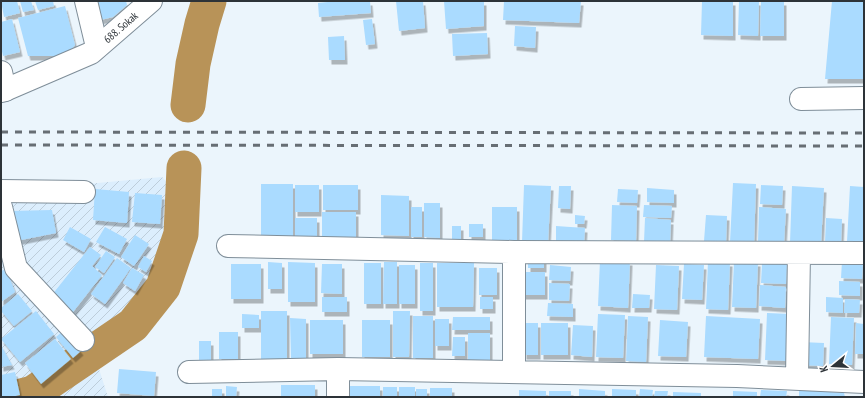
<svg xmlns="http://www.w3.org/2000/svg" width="865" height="398" viewBox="0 0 865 398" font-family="'PT Sans Narrow',sans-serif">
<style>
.industrial{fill:url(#industrial-furrows)}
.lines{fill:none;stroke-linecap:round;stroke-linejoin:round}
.river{stroke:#b89358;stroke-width:35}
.building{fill:#aadbff;filter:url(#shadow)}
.minor-casing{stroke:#7f8e99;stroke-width:24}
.tertiary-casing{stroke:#7f8e99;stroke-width:24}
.minor{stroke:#fff;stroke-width:22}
.tertiary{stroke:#fff;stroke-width:22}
.rail{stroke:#676e74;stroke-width:3;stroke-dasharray:7 7;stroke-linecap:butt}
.labels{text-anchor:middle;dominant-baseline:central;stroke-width:4;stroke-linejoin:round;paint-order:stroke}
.street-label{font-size:11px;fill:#2d3338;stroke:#fff}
</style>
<defs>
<pattern id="industrial-furrows" width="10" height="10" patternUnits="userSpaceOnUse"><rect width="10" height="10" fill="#dceefd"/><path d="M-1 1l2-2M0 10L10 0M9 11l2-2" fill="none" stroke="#bdcdda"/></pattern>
<filter id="shadow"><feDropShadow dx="2.5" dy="4.5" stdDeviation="0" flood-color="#0004"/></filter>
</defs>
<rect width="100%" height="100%" fill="#ebf5fc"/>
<!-- industrial -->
<path class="industrial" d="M162,177L172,188L162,252L142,301L121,322L91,344L108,397H1V192Z"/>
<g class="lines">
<!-- river -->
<path class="river" d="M188,105L193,64L202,24L209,1
M18,397L33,393L133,325L163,287L181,234L184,168"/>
</g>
<!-- building -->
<path class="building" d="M1,1H17L20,13L4,17Z
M20,1H31L34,10L23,12Z
M35,1H53L54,6L38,10Z
M91,1H126L127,5L113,17L96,21Z
M337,1H370L371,13L319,17L318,3Z
M396,1H423L425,28L399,31Z
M444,1H484V26L446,29Z
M504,1H581L579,23L503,20Z
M702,1H733V36L701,35Z
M739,1H759L758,36L738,35Z
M761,1H784V36H760Z
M832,1H864V79H825Z
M65,6L75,45L66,56H28L18,18Z
M12,19L20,52L3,56L1,47V22Z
M372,19L375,44L366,45L363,20Z
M515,26L536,27L535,48L514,46Z
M487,33L488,54L453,56L452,34Z
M344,36L345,60H329L328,37Z
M733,183L756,184L754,244L730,242Z
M261,184H293V236H261Z
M295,185H319V212H295Z
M323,185H358V210H323Z
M524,185L551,186L548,243L522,242Z
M761,185L783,186L782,205L760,204Z
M559,186H571L570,209L558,208Z
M792,186L824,188L821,244L790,243Z
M850,186L864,187V243L847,242Z
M647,188L674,190V203L647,202Z
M95,189L129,192L127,223L93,220Z
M618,189L638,190L637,203L617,202Z
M135,193L162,195L160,224L132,222Z
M381,195L409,196V236L381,235Z
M424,203H440V238L424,237Z
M612,205L637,206L636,241L611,240Z
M644,205L672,206L671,218L643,217Z
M411,207H422V237H411Z
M492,207H517V240H492Z
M759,207L786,209L784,243L758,242Z
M52,210L56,233L16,241L11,211Z
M322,212H356V237H322Z
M575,215L585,216L584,224H575Z
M706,215L727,216L726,242L704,241Z
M295,218H317V237L295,236Z
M645,218L671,220L670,243L644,242Z
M826,218L842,219L841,243L825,242Z
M469,224H483V237H469Z
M452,226H461V239H452Z
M556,226L585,228L584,243L556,241Z
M70,227L91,239L84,252L63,240Z
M105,227L127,239L119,254L96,242Z
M135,235L149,244L134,266L121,257Z
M90,247L101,255L92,266L102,275L69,317L48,300Z
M106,251L115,257L104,273L95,267Z
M144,256L152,261L146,272L138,267Z
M528,256L544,257V268H528Z
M117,258L131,268L105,304L91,294Z
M600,260L630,261L628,308L598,306Z
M708,261L730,262L728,310L706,309Z
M734,261L758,262L756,308L732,307Z
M842,261L863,262L862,279L841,278Z
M268,262L282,263V289H268Z
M288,262L315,263V302H288Z
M384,262H397V304H383Z
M364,263H381V304H364Z
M420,263H433V311H420Z
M437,263H474L473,307H437Z
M762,263L787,264L786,284L761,283Z
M231,264H261V299H231Z
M322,264H342V294L321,293Z
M684,264L704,265L702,300L682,299Z
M399,265H415V304H399Z
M550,265L571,267L570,281L549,280Z
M656,265L679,266L677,310L654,309Z
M132,268L144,275L135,291L123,283Z
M479,268H497V295H479Z
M6,269L15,292L1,302V271Z
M521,272H545V295H521Z
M839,281L860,282V296L839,295Z
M549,283L570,284L569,301L549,300Z
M760,285L786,287L785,308L759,306Z
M18,294L32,311L14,326L1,311V308Z
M633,294L650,295L649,308H632Z
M322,297H347V312H322Z
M480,297H493V309H480Z
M826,297L843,298V313L826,312Z
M845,299L860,300L859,313H844Z
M548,303L573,304V317L547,316Z
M36,311L54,334L20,362L1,339Z
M261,311H287V359H261Z
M393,311H410L409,357H393Z
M767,313L791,314L788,361L765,360Z
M242,314L259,315V328H242Z
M598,314L625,315L623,358L596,357Z
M413,316H433V358H413Z
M628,316L648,317L646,362L626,361Z
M706,316L760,319L758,359L704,357Z
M453,317H490V330H452Z
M831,317L854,318L852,365L829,364Z
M290,318L306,319V359L291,360Z
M435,319H449V346H435Z
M310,320H343V354H310Z
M362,320H390V357H362Z
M660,320L688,322L686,357L658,356Z
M524,323H538V355H524Z
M541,323H568V355H541Z
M856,323L864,324V354H855Z
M573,325L593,326L592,357L571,355Z
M64,330L81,351L73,358L56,337Z
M219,332H238V359H219Z
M468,333H490V360H468Z
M453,337H465V356H452Z
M55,339L71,359L41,384L25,363Z
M199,341H211V360H199Z
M801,342L824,343L823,366L799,365Z
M1,345L12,365L1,367Z
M119,369L156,372L154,396L117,393Z
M15,372L20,395L11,397H1V375Z
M281,385H315V397H281Z
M226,386L237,387L236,397H226Z
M348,386H380V397H348Z
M383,387H397V397H383Z
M399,387H415V397H399Z
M430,388H452V397H430Z
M212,389H222V397H212Z
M416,389H427V397H416Z
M579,389L605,391V397H579Z
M612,389L636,390V397H612Z
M640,389L653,390L652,397H639Z
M519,390L546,391V397H519Z
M761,390L787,391L786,397H760Z
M799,390L844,393L845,397H799Z
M549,391H571V397H549Z
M655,391H668L667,397H654Z
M733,391L757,392V397H733Z
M673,392L701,393V397H673Z"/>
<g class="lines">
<defs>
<path id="minor" d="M86,1L97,47
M1,72L5,90
M801,99L864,98
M1,207L16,268L83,340
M228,246L514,252L864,253
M514,252V372
M338,369V397
M189,372L338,369L737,376L864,382
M797,378L799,253"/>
<g id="tertiary">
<path id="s1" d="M1,91L5,90L91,53L151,1"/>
<path d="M1,191L84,192"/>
</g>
</defs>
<!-- minor casing -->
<use href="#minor" class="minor-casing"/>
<!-- tertiary casing -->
<use href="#tertiary" class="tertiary-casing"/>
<!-- minor -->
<use href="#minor" class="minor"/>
<!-- tertiary -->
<use href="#tertiary" class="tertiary"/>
<!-- rail -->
<path class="rail" d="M1,132L864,133
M1,145L864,146"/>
</g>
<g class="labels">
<!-- street labels -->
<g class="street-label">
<text stroke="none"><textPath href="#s1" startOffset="137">688. Sokak</textPath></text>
</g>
</g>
<!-- border -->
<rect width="865" height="398" fill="none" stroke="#2d3338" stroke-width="4"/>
<!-- north arrow -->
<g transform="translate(833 366) rotate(252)" stroke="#ffffff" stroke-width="3" paint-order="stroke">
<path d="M0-3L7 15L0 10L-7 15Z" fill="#2d3338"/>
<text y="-6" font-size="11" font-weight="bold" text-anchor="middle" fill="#2d3338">K</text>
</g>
</svg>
